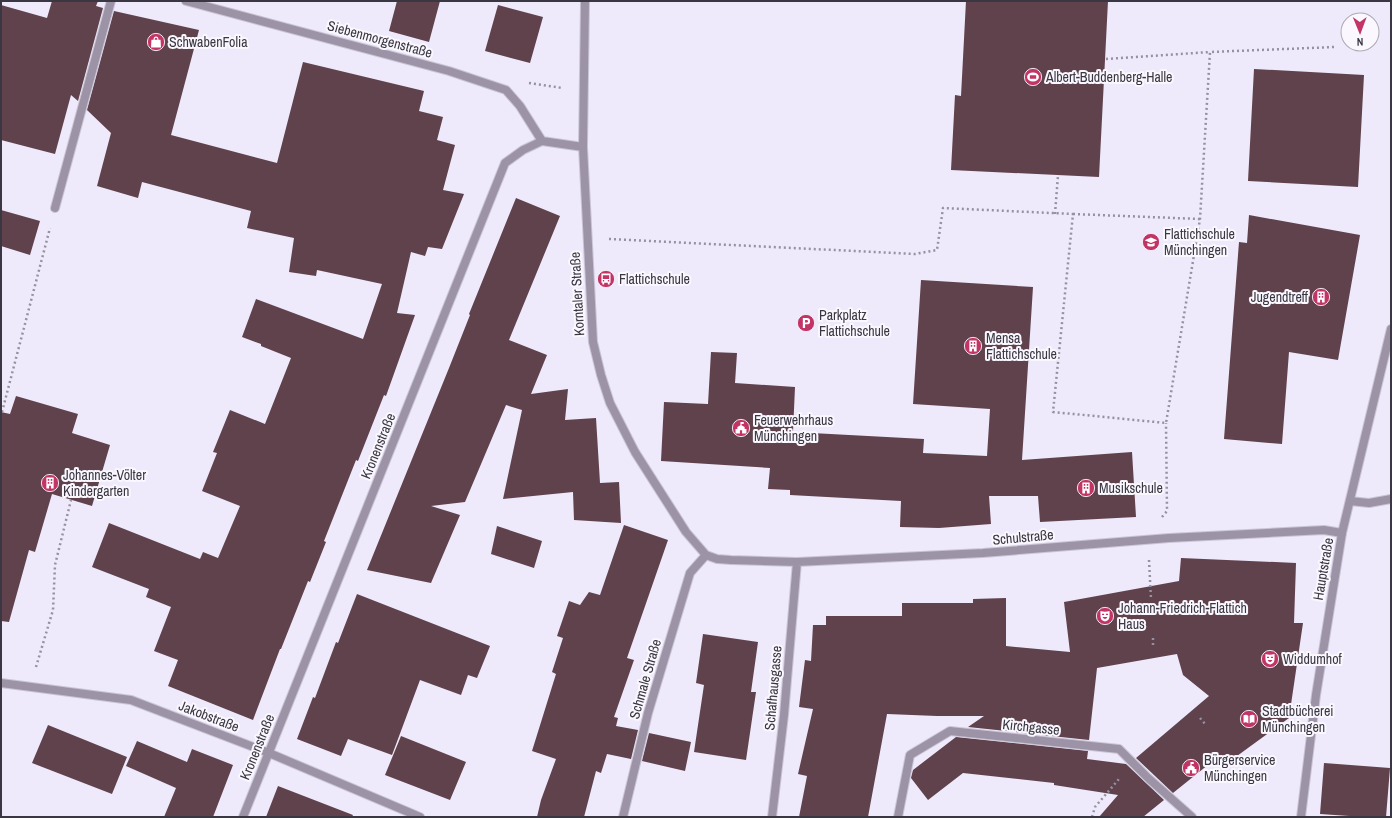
<svg xmlns="http://www.w3.org/2000/svg" width="1392" height="818" viewBox="0 0 1392 818" font-family="'Archivo Narrow',sans-serif">
<style>
.building{fill:#5f424c}
.lines{fill:none;stroke-linecap:round;stroke-linejoin:round}
.service-casing{stroke:#cac5d6;stroke-width:10}
.minor-casing{stroke:#cac5d6;stroke-width:10}
.tertiary-casing{stroke:#cac5d6;stroke-width:10}
.path{stroke:#9691a0;stroke-width:2.5;stroke-dasharray:2 3;stroke-linecap:butt}
.service{stroke:#9d93a7;stroke-width:8}
.minor{stroke:#9d93a7;stroke-width:8}
.tertiary{stroke:#9d93a7;stroke-width:8}
.labels{text-anchor:middle;dominant-baseline:central;stroke-width:4;stroke-linejoin:round;paint-order:stroke}
.street-label{font-size:14px;fill:#3a3642;stroke:#faf8fe}
.poi-label{font-size:14px;fill:#3a3642;stroke:#faf8fe;text-anchor:start}
</style>
<rect width="100%" height="100%" fill="#eee9fb"/>
<!-- building -->
<path class="building" d="M52,1H98L96,6L103,8L78,101L71,95L55,154L1,140V5L47,18Z
M397,1H440L429,42L389,31Z
M966,1H1108L1099,177L951,170L955,95L961,96Z
M498,5L543,17L530,63L485,51Z
M114,11L199,30L171,135L277,163L303,62L424,91L419,111L443,117L437,140L455,145L443,190L464,194L442,249L428,247L425,256L411,252L397,313L415,315L386,396L384,395L358,461L356,460L324,541L326,542L310,582L308,581L281,649H280L253,720L168,686L178,660L154,651L171,607L146,597L149,589L92,567L109,523L200,559L203,552L218,558L240,506L202,491L217,453L213,452L230,410L265,424L291,358L261,346V344L242,337L256,299L363,339L382,284L317,270L316,276L289,272L294,238L247,228L251,211L142,182L138,198L97,186L111,133L87,110Z
M1254,69L1364,75L1358,187L1248,181Z
M516,198L560,216L509,340L547,355L531,394L568,389L565,420L596,418L600,483L619,482L621,523L574,520L573,492L503,499L522,410L506,405L465,502L431,506L460,515L431,583L367,570L449,368L470,315L469,314Z
M1,210L40,221L30,255L1,246Z
M1249,215L1360,235L1338,360L1289,352L1282,444L1224,439L1239,242L1247,243Z
M921,280L1033,287L1022,460L1132,452L1136,517L1040,522L1038,496H989L991,524L939,528L900,527L901,501L790,495V490L768,489L770,468L661,461L664,402L708,404L711,352L737,353L735,383L795,387L793,432L924,439L923,453L987,456L990,409L913,404Z
M16,396L78,414L72,433L110,445L92,506L52,494L35,552L29,550L9,622L1,621V412L10,414Z
M624,525L668,540L627,658L634,660L614,717L618,718L616,726L638,730L631,759L607,754L601,773L596,771L584,817H537L541,800L556,759L532,751L556,674L552,672L563,638L557,636L569,601L580,605L589,592L600,595Z
M497,526L542,541L534,568L491,554Z
M1181,558L1296,563L1294,623H1303L1289,718L1226,764L1219,756L1173,793L1136,758L1209,696L1183,675L1177,654L1097,668L1089,740L968,727L984,716H937L887,714L868,817H799L807,776L798,774L813,709L799,707L805,660L811,661L813,625H826V616H902V603H973V599L1006,598V646L1070,652L1064,602L1179,581Z
M357,594L490,646L477,678L468,675L461,695L420,680L392,755L348,739L341,756L297,739L313,697L315,698L336,642L338,643Z
M703,634L758,642L751,692H756L746,760L694,752L704,685L696,683Z
M48,725L127,757L112,794L32,763Z
M649,733L691,742L685,771L642,761Z
M401,736L466,762L450,800L385,775Z
M956,737L1088,751L1087,759L1126,764L1164,800L1143,817H1099L1118,795L1054,785V783L963,773L928,800L911,778L913,770Z
M137,741L187,762L192,749L233,765L213,817H164L176,788L126,766Z
M1324,763L1390,768L1386,817H1364L1320,814Z
M278,786L353,815L352,817H266Z"/>
<g class="lines">
<defs>
<path id="service" d="M55,208L111,1"/>
<path id="minor" d="M186,1L449,71L506,90L520,106L542,141
M585,1L583,147L593,342L601,375L610,403L635,452L686,532L706,555L717,559L731,560L797,562L983,553L1169,538L1324,530L1342,533
M1350,501L1369,503L1391,499
M1,683L131,700L269,753L420,817
M243,817L505,163L523,150L542,141L583,147
M623,817L648,713L690,573L706,555
M772,817L784,715L797,562
M898,817L910,755L950,731L1119,749L1148,778L1192,817"/>
<path id="tertiary" d="M1301,817L1316,695L1342,533L1391,329"/>
</defs>
<!-- service casing -->
<use href="#service" class="service-casing"/>
<!-- minor casing -->
<use href="#minor" class="minor-casing"/>
<!-- tertiary casing -->
<use href="#tertiary" class="tertiary-casing"/>
<!-- path -->
<path class="path" d="M1106,59L1210,52
M529,83L563,88
M1055,214L1058,175
M1073,214L1200,219
M609,239L915,254L937,250L943,208L1073,214L1053,412L1166,423L1200,219L1210,52L1335,47
M2,412L50,228
M1162,517L1167,511L1166,423
M1149,560L1151,599
M1153,638V645
M36,667L53,610L55,565L71,500
M1390,668H1391
M1200,718L1206,725
M1236,761L1239,765
M1092,817L1095,807L1119,779"/>
<!-- service -->
<use href="#service" class="service"/>
<!-- minor -->
<use href="#minor" class="minor"/>
<!-- tertiary -->
<use href="#tertiary" class="tertiary"/>
</g>
<!-- icons -->
<defs>
<symbol id="shop-disc" viewBox="-11 -11 22 22"><circle r="9.5" fill="#c13465" stroke="#faf8fe"/><path d="M-5-2.5h2.3a2.7 3.5 0 0 1 5.4 0H5L5.5 6h-11ZM-1.5-2.5h3a1.5 2.3 0 0 0-3 0Z" fill="#fff"/></symbol>
<symbol id="stadium-disc" viewBox="-11 -11 22 22"><circle r="9.5" fill="#c13465" stroke="#faf8fe"/><path d="M0-5a6.5 5 0 1 0 0 10a6.5 5 0 1 0 0-10ZM-3.5-1.8h7v3.6h-7Z" fill="#fff"/></symbol>
<symbol id="school-disc" viewBox="-11 -11 22 22"><circle r="9.5" fill="#c13465" stroke="#faf8fe"/><path d="M0-5L7-2L0 1L-7-2ZM-4 1L0 2.5L4 1V4Q0 6-4 4Z" fill="#fff"/></symbol>
<symbol id="bus-disc" viewBox="-11 -11 22 22"><circle r="9.5" fill="#c13465" stroke="#faf8fe"/><path d="M-5-6H5V4H4V6H2V4H-2V6H-4V4H-5ZM-3.5-4V0h7V-4ZM-3.5 1.2v1.5H-2V1.2ZM2 1.2v1.5H3.5V1.2Z" fill="#fff"/></symbol>
<symbol id="building-disc" viewBox="-11 -11 22 22"><circle r="9.5" fill="#c13465" stroke="#faf8fe"/><path d="M-4-6H4V6H1V3H-1V6H-4ZM-2.5-4.3h1.7v1.8h-1.7ZM.8-4.3h1.7v1.8H.8ZM-2.5-1h1.7V.8h-1.7ZM.8-1h1.7V.8H.8Z" fill="#fff"/></symbol>
<symbol id="parking-disc" viewBox="-11 -11 22 22"><circle r="9.5" fill="#c13465" stroke="#faf8fe"/><path d="M-3.5-5.5H1a3.5 3.5 0 0 1 0 7H-1V5.5H-3.5ZM-1-3.4V-.6H.8a1.4 1.4 0 0 0 0-2.8Z" fill="#fff"/></symbol>
<symbol id="civic-disc" viewBox="-11 -11 22 22"><circle r="9.5" fill="#c13465" stroke="#faf8fe"/><path d="M-.6-6.5H3V-4.5H.6V-3L4-1V1h2V6H-6V1h2V-1L-.6-3ZM-1.2 2.5V6h2.4V2.5Z" fill="#fff"/></symbol>
<symbol id="theatre-disc" viewBox="-11 -11 22 22"><circle r="9.5" fill="#c13465" stroke="#faf8fe"/><path d="M-5-5.5Q0-4 5-5.5V0Q5 5 0 6Q-5 5-5 0ZM-3.3-2.5H-1v1.5H-3.3ZM1-2.5H3.3v1.5H1ZM-2.8 1Q0 5.5 2.8 1Z" fill="#fff"/></symbol>
<symbol id="library-disc" viewBox="-11 -11 22 22"><circle r="9.5" fill="#c13465" stroke="#faf8fe"/><path d="M-6-4Q-3-5.5-.7-3.5V5Q-3 3-6 4ZM6-4Q3-5.5 .7-3.5V5Q3 3 6 4Z" fill="#fff"/></symbol>
</defs>
<g fill-rule="evenodd">
<use href="#shop-disc" x="146" y="32" width="20" height="20"/>
<use href="#stadium-disc" x="1023" y="67" width="20" height="20"/>
<use href="#school-disc" x="1141" y="232" width="20" height="20"/>
<use href="#bus-disc" x="596" y="269" width="20" height="20"/>
<use href="#building-disc" x="1311" y="287" width="20" height="20"/>
<use href="#parking-disc" x="796" y="313" width="20" height="20"/>
<use href="#building-disc" x="963" y="336" width="20" height="20"/>
<use href="#civic-disc" x="731" y="418" width="20" height="20"/>
<use href="#building-disc" x="40" y="473" width="20" height="20"/>
<use href="#building-disc" x="1076" y="478" width="20" height="20"/>
<use href="#theatre-disc" x="1095" y="606" width="20" height="20"/>
<use href="#theatre-disc" x="1260" y="649" width="20" height="20"/>
<use href="#library-disc" x="1239" y="709" width="20" height="20"/>
<use href="#civic-disc" x="1181" y="758" width="20" height="20"/>
</g>
<g class="labels">
<!-- street labels -->
<g class="street-label">
<text transform="translate(380 39) rotate(15)">Siebenmorgenstraße</text>
<text transform="translate(577 294) rotate(-93)">Korntaler Straße</text>
<text transform="translate(378 446) rotate(-68)">Kronenstraße</text>
<text transform="translate(1023 537) rotate(-5)">Schulstraße</text>
<text transform="translate(1323 569) rotate(-80)">Hauptstraße</text>
<text transform="translate(645 679) rotate(-74)">Schmale Straße</text>
<text transform="translate(773 688) rotate(-85)">Schafhausgasse</text>
<text transform="translate(209 716) rotate(21)">Jakobstraße</text>
<text transform="translate(1031 727) rotate(6)">Kirchgasse</text>
<text transform="translate(257 747) rotate(-68)">Kronenstraße</text>
</g>
<!-- poi labels -->
<g class="poi-label">
<text x="169" y="42">SchwabenFolia</text>
<text x="1046" y="77">Albert-Buddenberg-Halle</text>
<text x="1164" y="234">Flattichschule<tspan x="1164" dy="16">Münchingen</tspan></text>
<text x="619" y="279">Flattichschule</text>
<text x="1308" y="297" text-anchor="end">Jugendtreff</text>
<text x="819" y="315">Parkplatz<tspan x="819" dy="16">Flattichschule</tspan></text>
<text x="986" y="338">Mensa<tspan x="986" dy="16">Flattichschule</tspan></text>
<text x="754" y="420">Feuerwehrhaus<tspan x="754" dy="16">Münchingen</tspan></text>
<text x="63" y="475">Johannes-Völter<tspan x="63" dy="16">Kindergarten</tspan></text>
<text x="1099" y="488">Musikschule</text>
<text x="1118" y="608">Johann-Friedrich-Flattich<tspan x="1118" dy="16">Haus</tspan></text>
<text x="1283" y="659">Widdumhof</text>
<text x="1262" y="711">Stadtbücherei<tspan x="1262" dy="16">Münchingen</tspan></text>
<text x="1204" y="760">Bürgerservice<tspan x="1204" dy="16">Münchingen</tspan></text>
</g>
</g>
<!-- border -->
<rect width="1392" height="818" fill="none" stroke="#3a3642" stroke-width="4"/>
<!-- north arrow -->
<g transform="translate(1360 32) rotate(179)"><circle r="19" fill="#faf8fe" stroke="#adaab3"/>
<path d="M0-3L7 15L0 10L-7 15Z" fill="#c13465"/>
<text y="-6" font-size="11" font-weight="bold" text-anchor="middle" fill="#3a3642">N</text>
</g>
</svg>
